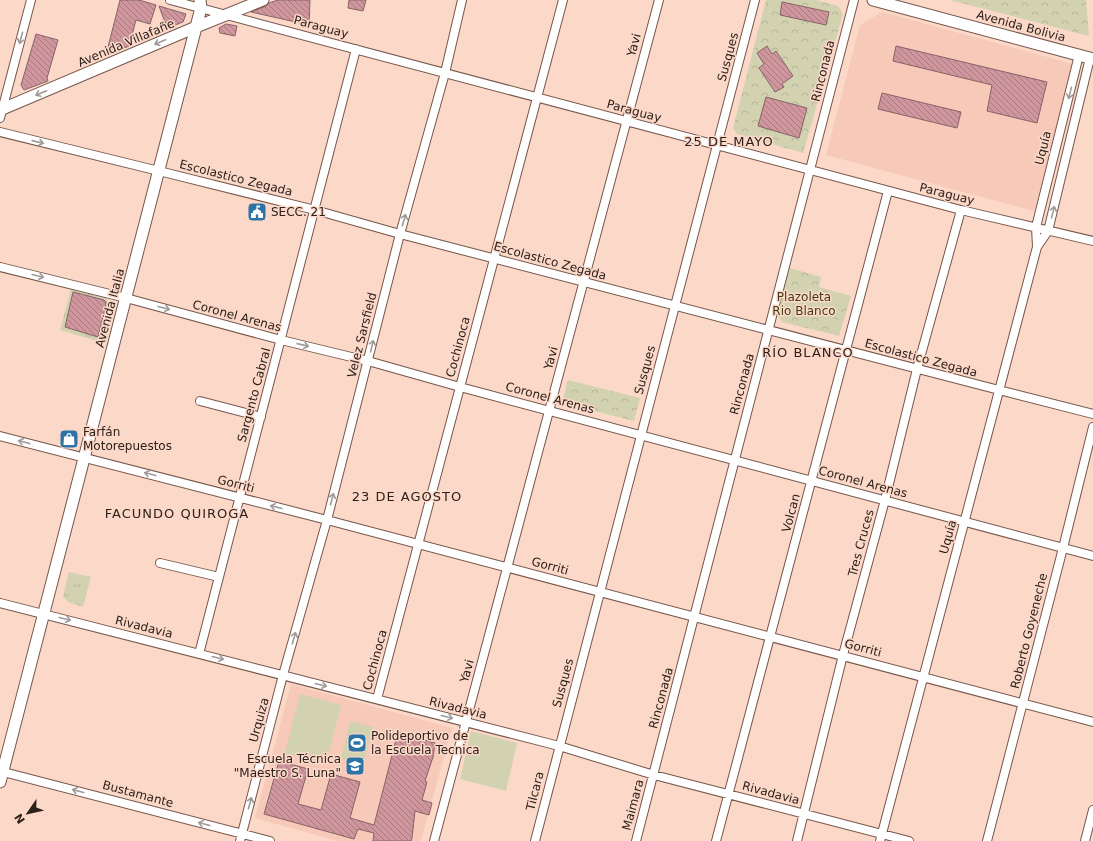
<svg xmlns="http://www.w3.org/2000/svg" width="1093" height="841" viewBox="0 0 1093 841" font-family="'DejaVu Sans',sans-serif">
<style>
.built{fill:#f6c9b8}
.grass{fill:url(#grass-tufts)}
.forest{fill:url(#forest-crowns)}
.pitch{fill:#d3d2b0}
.building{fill:url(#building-back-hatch);stroke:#866367}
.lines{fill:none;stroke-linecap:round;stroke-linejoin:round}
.street-casing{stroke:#75564a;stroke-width:10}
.secondary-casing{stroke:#75564a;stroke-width:13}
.street{stroke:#fff;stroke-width:8}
.secondary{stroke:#fff;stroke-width:11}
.oneway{stroke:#a09b98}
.labels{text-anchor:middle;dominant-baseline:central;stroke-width:3;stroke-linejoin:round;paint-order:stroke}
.street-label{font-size:12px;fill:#2d201a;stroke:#fcd8c9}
.poi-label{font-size:12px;fill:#2d201a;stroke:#fcd8c9;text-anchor:start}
.park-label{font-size:12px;fill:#3f3c13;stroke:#fcd8c9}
.neighbourhood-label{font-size:13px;letter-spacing:1px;fill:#2d201a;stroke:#fcd8c9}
</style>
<defs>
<pattern id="grass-tufts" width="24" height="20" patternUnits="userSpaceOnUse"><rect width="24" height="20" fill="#d3d2b0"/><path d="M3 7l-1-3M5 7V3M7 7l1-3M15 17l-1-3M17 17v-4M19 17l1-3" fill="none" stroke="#b5b497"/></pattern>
<pattern id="forest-crowns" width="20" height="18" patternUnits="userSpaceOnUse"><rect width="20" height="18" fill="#d3d2b0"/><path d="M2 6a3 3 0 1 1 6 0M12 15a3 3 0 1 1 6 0" fill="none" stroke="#b5b497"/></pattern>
<pattern id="building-back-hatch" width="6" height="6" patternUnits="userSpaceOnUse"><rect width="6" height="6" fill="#d0969d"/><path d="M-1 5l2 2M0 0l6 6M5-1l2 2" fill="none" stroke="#a97a7f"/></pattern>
</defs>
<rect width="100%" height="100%" fill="#fcd8c9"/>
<!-- built -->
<path class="built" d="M882,12L1073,64L1034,211L826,155L860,25Z
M291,684L452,728L421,841H337L255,818Z"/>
<!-- grass -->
<path class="grass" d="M71,288L106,297L110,306L100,342L60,330Z
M69,572L91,577L83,607L68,602L63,596Z"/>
<!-- forest -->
<path class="forest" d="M766,0H816L838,6L843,14L803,153L737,134L733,128Z
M950,0H1086L1089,36Z
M790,268L821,277L819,287L851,296L839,336L782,322L776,313Z
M568,380L640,398L634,421L562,403Z"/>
<!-- pitch -->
<path class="pitch" d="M798,287L839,298L833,323L792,311Z
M300,694L341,705L326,764L285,753Z
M350,721L373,727L363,765L341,759Z
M471,731L517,743L506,791L460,779Z"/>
<!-- building -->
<path class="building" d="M120,0H139L156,5L150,24L136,20L129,46L106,55Z
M278,0H310L309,25L251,12L266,6L269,3Z
M349,0H366L363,11L348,8Z
M782,2L829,12L826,25L780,15Z
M159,6L186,14L183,22L167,28Z
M226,24L237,26L235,36L220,33L219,28Z
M36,34L58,40L47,78L48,81L24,90L21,85Z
M767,46L772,54L776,51L793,76L782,84L784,87L775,92L759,68L764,64L757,53Z
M896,46L1047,82L1037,123L987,111L992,85L893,61Z
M882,93L961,112L957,128L878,109Z
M766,97L807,108L799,138L758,126Z
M73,292L104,300L106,302V305L98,337L65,327Z
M398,732L435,743L433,757L425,781L427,782L422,800L432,803L429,815L415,811L412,838L411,841H373L374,833L358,829L354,839L264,814L279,761L308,769L298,804L321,810L331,774L360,782L350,818L374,825Z"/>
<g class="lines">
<defs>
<path id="street" d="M170,0L961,210L1093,241
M0,118L31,0
M0,132L159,171L315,210L400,234L999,390L1093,414
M1037,247L1036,227L1079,55
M0,267L126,298L281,340L368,361L460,387L1093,556
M200,401L261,417
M0,436L327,520L1093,722
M160,563L219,577
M0,603L559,746L654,775L909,841
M199,654L356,49
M377,699L563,0
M0,771L270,841
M240,841L283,675L327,520L400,234L445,73L462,0
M434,841L659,0
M535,841L755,0
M636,841L854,0
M716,841L888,191
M797,841L843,655L885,500L917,369L961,210
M880,841L1037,247L1048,231L1090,58
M987,841L1063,548L1093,427
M1085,841L1093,810"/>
<path id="secondary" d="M873,0L1093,59
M0,110L196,27L263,0
M0,782L196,27L201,8L200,0"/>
</defs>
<!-- street casing -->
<use href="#street" class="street-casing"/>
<!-- secondary casing -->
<use href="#secondary" class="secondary-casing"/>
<!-- street -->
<use href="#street" class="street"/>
<!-- secondary -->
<use href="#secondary" class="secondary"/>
</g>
<!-- one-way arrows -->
<defs><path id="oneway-shaft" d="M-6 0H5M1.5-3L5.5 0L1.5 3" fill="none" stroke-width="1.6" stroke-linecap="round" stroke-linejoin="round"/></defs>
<g class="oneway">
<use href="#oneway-shaft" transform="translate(21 38) rotate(105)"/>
<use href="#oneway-shaft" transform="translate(160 42) rotate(157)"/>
<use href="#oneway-shaft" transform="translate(41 93) rotate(157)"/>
<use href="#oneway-shaft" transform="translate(1070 93) rotate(104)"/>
<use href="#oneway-shaft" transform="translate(38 142) rotate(13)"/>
<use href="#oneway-shaft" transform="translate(1053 212) rotate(-76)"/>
<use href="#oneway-shaft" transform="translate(404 220) rotate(-74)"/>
<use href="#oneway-shaft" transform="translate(38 276) rotate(14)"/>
<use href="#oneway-shaft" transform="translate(164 308) rotate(15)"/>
<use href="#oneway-shaft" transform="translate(303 345) rotate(13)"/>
<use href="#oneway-shaft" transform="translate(372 346) rotate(-76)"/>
<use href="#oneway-shaft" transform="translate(24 442) rotate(-166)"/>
<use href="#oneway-shaft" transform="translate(150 474) rotate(-166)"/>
<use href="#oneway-shaft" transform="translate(332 499) rotate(-75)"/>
<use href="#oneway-shaft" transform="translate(276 507) rotate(-166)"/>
<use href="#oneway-shaft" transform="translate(65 619) rotate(14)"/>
<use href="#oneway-shaft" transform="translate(294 638) rotate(-74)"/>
<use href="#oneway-shaft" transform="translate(218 658) rotate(14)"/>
<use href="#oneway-shaft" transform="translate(321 685) rotate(14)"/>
<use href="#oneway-shaft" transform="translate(447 717) rotate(14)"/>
<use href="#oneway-shaft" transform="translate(78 791) rotate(-165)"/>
<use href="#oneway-shaft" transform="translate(250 803) rotate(-75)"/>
<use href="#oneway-shaft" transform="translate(204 824) rotate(-165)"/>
</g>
<!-- icons -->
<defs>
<symbol id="civic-square" viewBox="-11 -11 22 22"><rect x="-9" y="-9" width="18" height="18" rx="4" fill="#2d73a8" stroke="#fcd8c9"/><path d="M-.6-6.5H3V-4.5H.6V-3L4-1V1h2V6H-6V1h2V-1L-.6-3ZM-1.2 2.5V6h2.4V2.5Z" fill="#fff"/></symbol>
<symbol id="shop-square" viewBox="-11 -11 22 22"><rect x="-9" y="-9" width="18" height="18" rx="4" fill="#2d73a8" stroke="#fcd8c9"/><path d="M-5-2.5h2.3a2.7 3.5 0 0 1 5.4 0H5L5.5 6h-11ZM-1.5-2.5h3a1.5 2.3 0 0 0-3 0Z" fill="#fff"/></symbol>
<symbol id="stadium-square" viewBox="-11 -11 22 22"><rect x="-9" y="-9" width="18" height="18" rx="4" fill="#2d73a8" stroke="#fcd8c9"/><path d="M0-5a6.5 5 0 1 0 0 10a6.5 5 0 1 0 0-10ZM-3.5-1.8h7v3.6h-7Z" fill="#fff"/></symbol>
<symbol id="school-square" viewBox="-11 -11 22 22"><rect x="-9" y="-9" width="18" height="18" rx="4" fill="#2d73a8" stroke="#fcd8c9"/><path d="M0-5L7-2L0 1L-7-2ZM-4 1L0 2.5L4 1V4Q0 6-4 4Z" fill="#fff"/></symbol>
</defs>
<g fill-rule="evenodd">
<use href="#civic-square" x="246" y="201" width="22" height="22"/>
<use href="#shop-square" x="58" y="428" width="22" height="22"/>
<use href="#stadium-square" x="346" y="732" width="22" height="22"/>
<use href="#school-square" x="344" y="755" width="22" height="22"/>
</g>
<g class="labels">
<!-- street labels -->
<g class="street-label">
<text transform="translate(1021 26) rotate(15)">Avenida Bolivia</text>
<text transform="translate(321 27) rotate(15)">Paraguay</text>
<text transform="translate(126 43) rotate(-23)">Avenida Villafañe</text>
<text transform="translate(634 45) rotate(-75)">Yavi</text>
<text transform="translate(728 57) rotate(-75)">Susques</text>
<text transform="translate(823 71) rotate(-76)">Rinconada</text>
<text transform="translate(634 111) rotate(15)">Paraguay</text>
<text transform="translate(1043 148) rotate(-76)">Uquía</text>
<text transform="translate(236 178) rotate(14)">Escolastico Zegada</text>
<text transform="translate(947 194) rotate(14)">Paraguay</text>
<text transform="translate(550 261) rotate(15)">Escolastico Zegada</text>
<text transform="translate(110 308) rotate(-75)">Avenida Italia</text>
<text transform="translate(237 316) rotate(15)">Coronel Arenas</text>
<text transform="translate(362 335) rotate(-76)">Velez Sarsfield</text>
<text transform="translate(458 347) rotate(-75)">Cochinoca</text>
<text transform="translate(551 358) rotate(-75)">Yavi</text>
<text transform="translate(921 358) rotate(15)">Escolastico Zegada</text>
<text transform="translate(645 370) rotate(-75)">Susques</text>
<text transform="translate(742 384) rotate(-75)">Rinconada</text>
<text transform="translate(254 395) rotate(-75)">Sargento Cabral</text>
<text transform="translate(550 398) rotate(15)">Coronel Arenas</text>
<text transform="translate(863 482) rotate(15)">Coronel Arenas</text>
<text transform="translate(236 484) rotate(14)">Gorriti</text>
<text transform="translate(791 513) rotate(-75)">Volcan</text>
<text transform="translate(948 537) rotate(-75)">Uquía</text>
<text transform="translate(861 543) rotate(-75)">Tres Cruces</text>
<text transform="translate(550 566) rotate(15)">Gorriti</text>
<text transform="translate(144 627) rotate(14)">Rivadavia</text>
<text transform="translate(1029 631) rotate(-76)">Roberto Goyeneche</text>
<text transform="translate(863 648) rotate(15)">Gorriti</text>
<text transform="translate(375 660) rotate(-75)">Cochinoca</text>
<text transform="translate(467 671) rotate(-75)">Yavi</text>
<text transform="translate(563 683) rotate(-75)">Susques</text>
<text transform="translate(661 698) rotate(-75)">Rinconada</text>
<text transform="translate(458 708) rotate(14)">Rivadavia</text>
<text transform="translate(259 720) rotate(-75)">Urquiza</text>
<text transform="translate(535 791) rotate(-76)">Tilcara</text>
<text transform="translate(771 793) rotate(15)">Rivadavia</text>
<text transform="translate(138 794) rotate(15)">Bustamante</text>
<text transform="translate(633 805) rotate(-75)">Maimara</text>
</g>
<!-- poi labels -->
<g class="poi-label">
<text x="271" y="212">SECC. 21</text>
<text x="83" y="432">Farfán<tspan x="83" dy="14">Motorepuestos</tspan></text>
<text x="371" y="736">Polideportivo de<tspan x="371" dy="14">la Escuela Tecnica</tspan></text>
<text x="341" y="759" text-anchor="end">Escuela Técnica<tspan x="341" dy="14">"Maestro S. Luna"</tspan></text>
</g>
<!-- park labels -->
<g class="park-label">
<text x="804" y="297">Plazoleta<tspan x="804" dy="14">Rio Blanco</tspan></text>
</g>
<!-- neighbourhood labels -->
<g class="neighbourhood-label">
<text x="729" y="141">25 DE MAYO</text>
<text x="808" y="352">RÍO BLANCO</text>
<text x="407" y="496">23 DE AGOSTO</text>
<text x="177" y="513">FACUNDO QUIROGA</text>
</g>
</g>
<!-- north arrow -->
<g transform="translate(28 813) rotate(236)" stroke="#fcd8c9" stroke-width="3" paint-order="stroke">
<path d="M0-3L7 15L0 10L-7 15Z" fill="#2d201a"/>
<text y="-6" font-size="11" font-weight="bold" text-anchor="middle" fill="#2d201a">N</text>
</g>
</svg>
